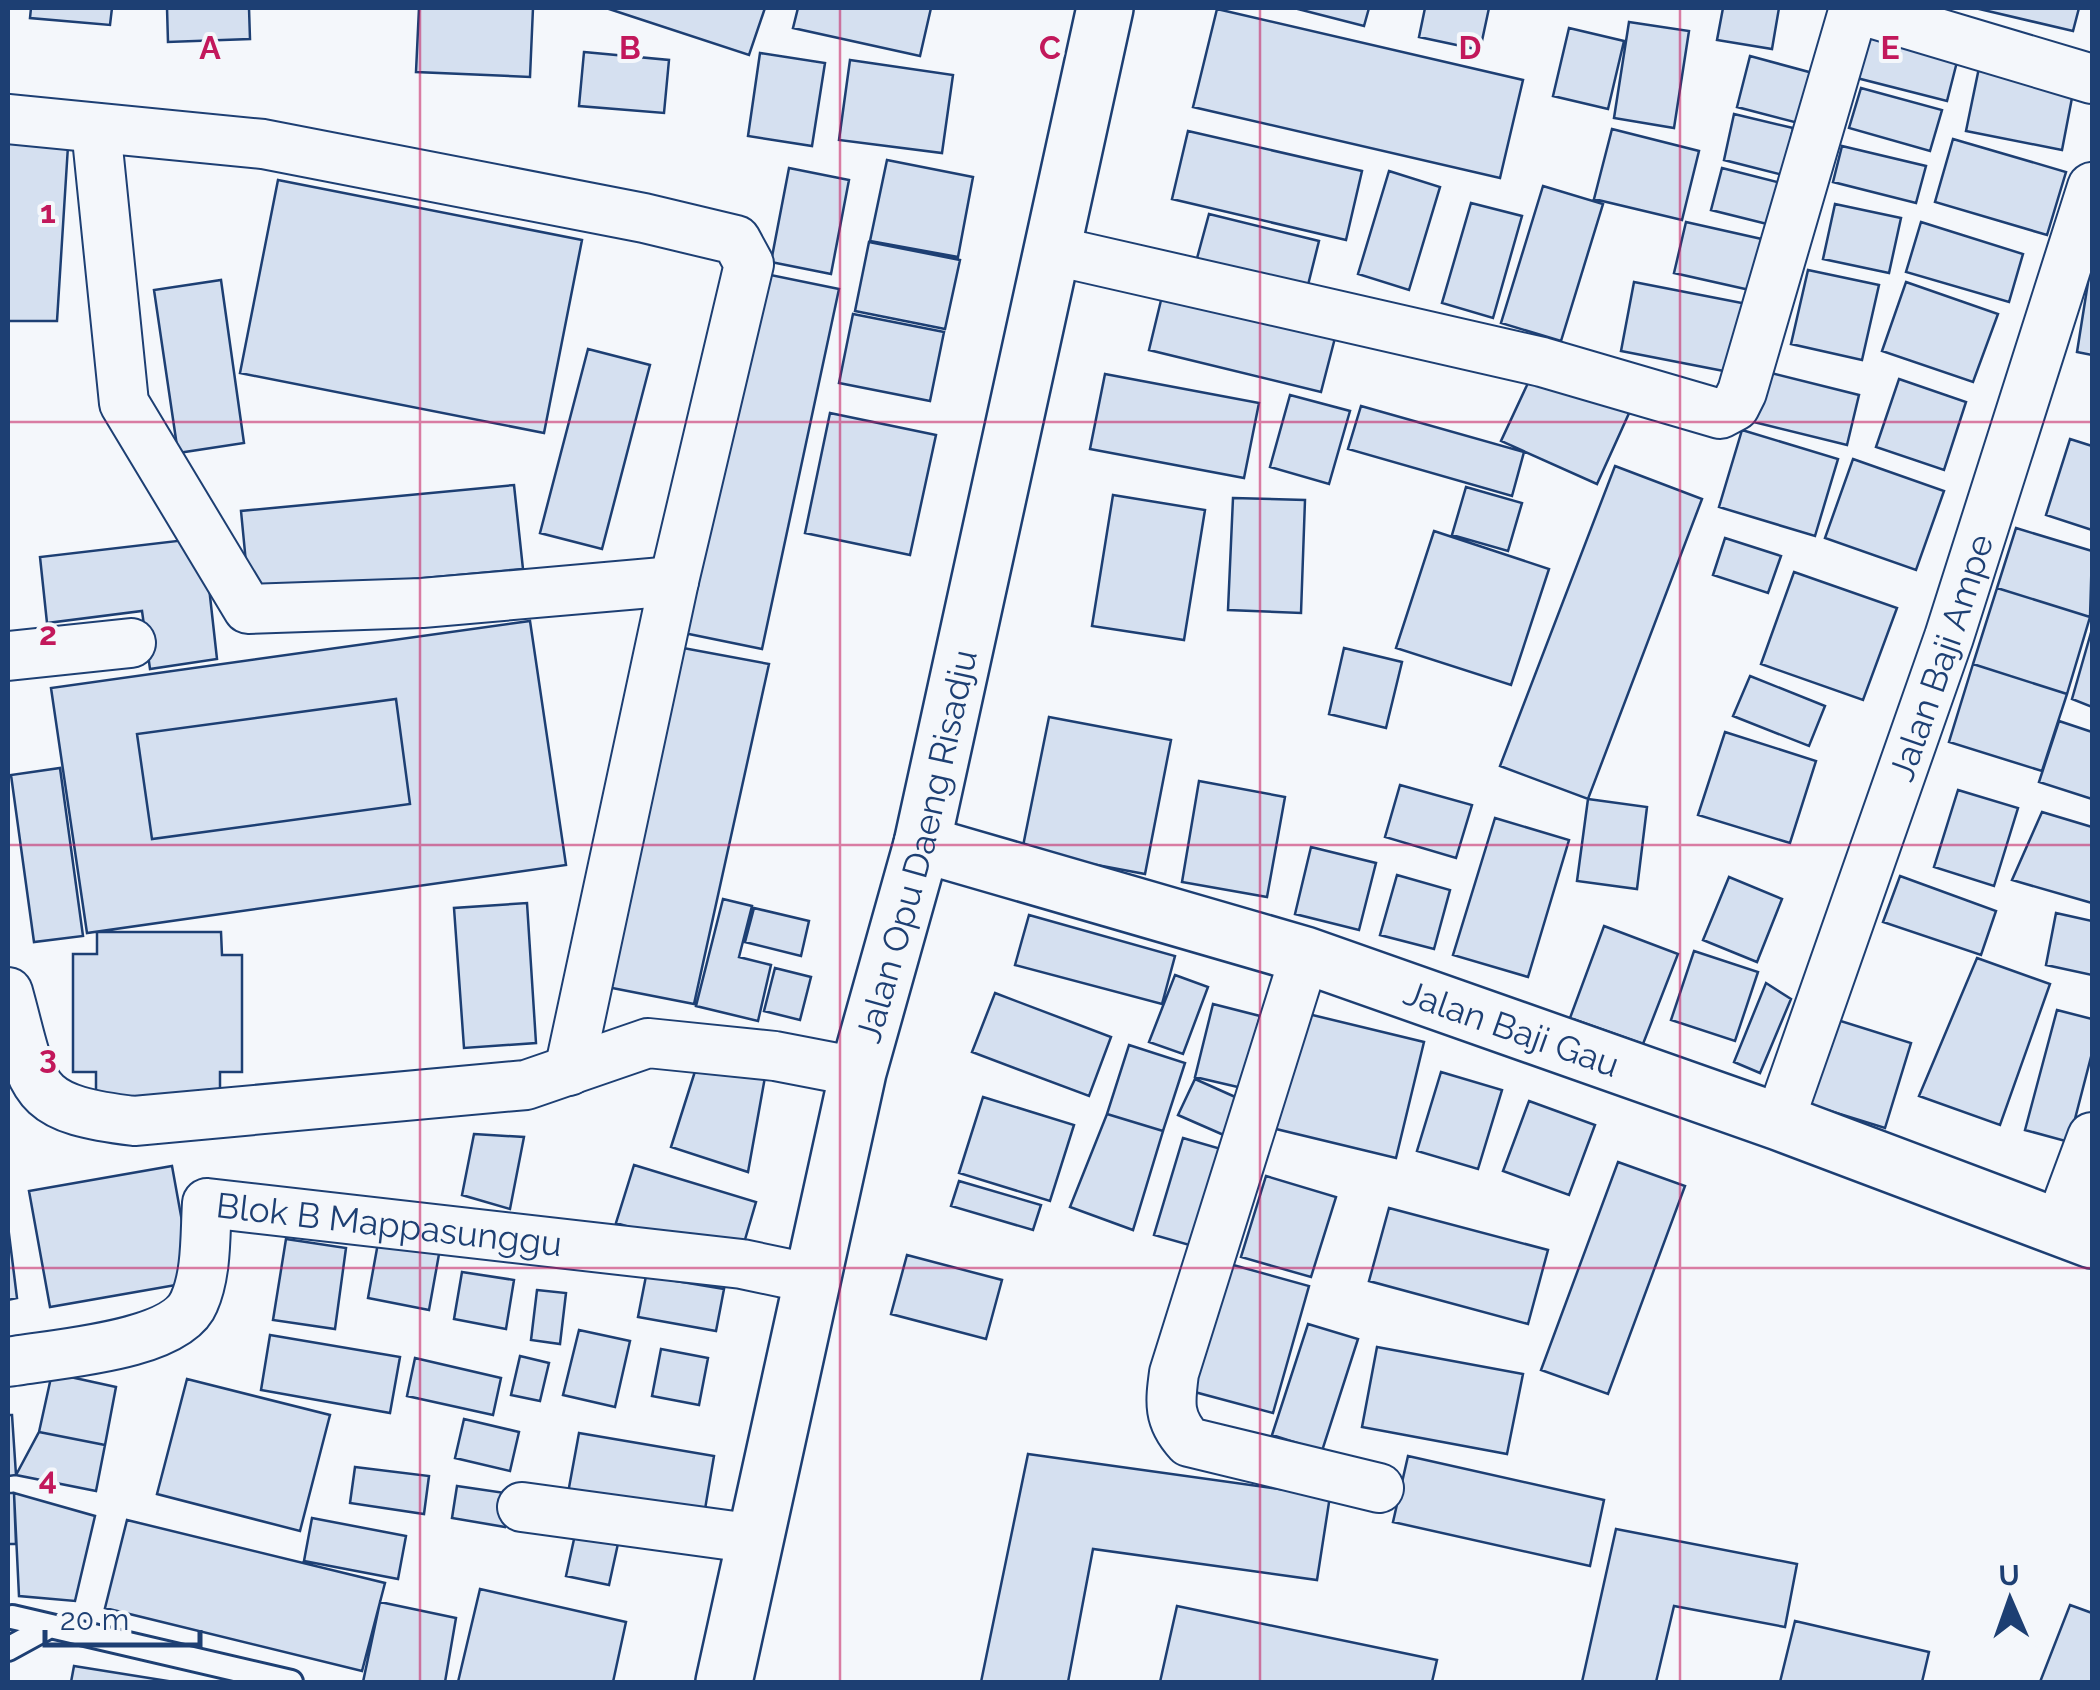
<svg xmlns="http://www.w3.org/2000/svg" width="2100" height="1690" viewBox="0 0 2100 1690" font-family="Raleway,sans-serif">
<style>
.building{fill:#d5e0f0;stroke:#1d3f73;stroke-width:2.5;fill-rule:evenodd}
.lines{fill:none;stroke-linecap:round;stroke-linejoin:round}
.service-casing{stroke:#1d3f73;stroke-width:28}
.minor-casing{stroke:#1d3f73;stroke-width:52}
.tertiary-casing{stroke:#1d3f73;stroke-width:60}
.secondary-casing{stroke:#1d3f73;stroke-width:60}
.service{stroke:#f4f7fb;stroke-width:22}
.minor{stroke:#f4f7fb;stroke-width:48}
.tertiary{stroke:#f4f7fb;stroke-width:55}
.secondary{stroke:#f4f7fb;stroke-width:55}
.grid{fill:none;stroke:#c2185b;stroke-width:2.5;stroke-opacity:0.55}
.labels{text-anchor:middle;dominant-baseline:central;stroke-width:8;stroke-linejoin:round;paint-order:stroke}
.street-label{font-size:35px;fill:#1d3f73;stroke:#f4f7fb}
.grid-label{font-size:32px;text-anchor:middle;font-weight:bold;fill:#c2185b;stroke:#f4f7fb;stroke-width:8;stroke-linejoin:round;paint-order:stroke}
</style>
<rect width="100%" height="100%" fill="#f4f7fb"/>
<!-- building -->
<path class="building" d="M31,8H112L110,25L30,18Z
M167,8H249L250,39L168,42Z
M419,8H533L530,77L416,72Z
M606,8H765L749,55Z
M798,8H931L920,56L793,28Z
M1294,8H1369L1364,26Z
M1425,8H1489L1480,50L1419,37Z
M1723,8H1779L1772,49L1717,40Z
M1975,8H2079L2073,31Z
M1217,9L1523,80L1500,178L1193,107Z
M1629,22L1689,31L1674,128L1614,118Z
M1863,25L1960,50L1947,101L1849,76Z
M1569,28L1624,41L1608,109L1553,96Z
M584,52L669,60L664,113L579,106Z
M760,53L825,63L812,146L748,136Z
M1750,56L1820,75L1806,125L1737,107Z
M1981,58L2076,77L2062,150L1966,131Z
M850,60L953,75L942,153L839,140Z
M1861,88L1942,110L1930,151L1849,128Z
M1734,114L1793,128L1783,175L1724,160Z
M1612,129L1699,151L1682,220L1594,199Z
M1188,131L1362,171L1346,240L1172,199Z
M1953,139L2066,172L2047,235L1935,202Z
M8,141L68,146L57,321H8Z
M1842,146L1926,166L1916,203L1833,182Z
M887,160L973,177L958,257L870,241Z
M789,168L849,180L831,274L771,262Z
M1722,168L1781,183L1771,225L1711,210Z
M1389,171L1440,187L1409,290L1358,274Z
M278,180L582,240L544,433L240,373Z
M1543,186L1603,204L1561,341L1501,323Z
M1471,203L1522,216L1493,318L1442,303Z
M1835,204L1901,218L1889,273L1823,259Z
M1209,214L1319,241L1304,301L1193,273Z
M1686,222L1775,242L1763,293L1674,273Z
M1921,222L2023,254L2009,302L1906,272Z
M869,242L960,260L945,329L855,311Z
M1808,270L1879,285L1862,360L1791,344Z
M2090,270L2092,271V355L2077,352Z
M761,273L839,289L762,649L684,633Z
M221,280L244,443L178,453L154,290Z
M1634,282L1747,304L1734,373L1621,351Z
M1906,282L1998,314L1973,382L1882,351Z
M1163,292L1336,334L1321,392L1149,350Z
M853,314L944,332L930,401L839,383Z
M588,349L650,365L602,549L540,533Z
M1535,368L1630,411L1597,484L1501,441Z
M1767,372L1859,395L1847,445L1754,422Z
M1105,374L1259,403L1244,478L1090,449Z
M1899,379L1966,402L1944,470L1876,447Z
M1290,395L1350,411L1329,484L1270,467Z
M1361,406L1524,452L1512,496L1348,449Z
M830,413L936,435L910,555L805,533Z
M1742,430L1838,459L1815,536L1719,507Z
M2070,439L2092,446V530L2046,515Z
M1853,459L1944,491L1916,570L1825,538Z
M1615,466L1702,499L1588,799L1500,766Z
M514,485L523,569L249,594L241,511Z
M1466,487L1522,503L1508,551L1452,535Z
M1113,495L1205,510L1184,640L1092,626Z
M1233,498L1305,500L1301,613L1228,610Z
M2016,528L2092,551L2090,617L1997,588Z
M1434,531L1549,569L1511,685L1396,648Z
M1725,538L1781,556L1768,593L1713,575Z
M194,539L207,569L217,659L150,669L142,611L47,623L40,557Z
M1794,572L1897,608L1863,700L1761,664Z
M1997,588L2090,617L2067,694L1973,664Z
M530,621L566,865L87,933L51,688ZM396,699L410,804L152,839L137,734Z
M2092,629V707L2072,699Z
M667,645L769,664L694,1004L602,986Z
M1344,648L1402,662L1386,728L1329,714Z
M1973,664L2067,694L2042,771L1949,742Z
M1750,676L1825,706L1809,746L1733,716Z
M396,699L410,804L152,839L137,734Z
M1049,717L1171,740L1145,874L1022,851Z
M2059,721L2092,732V799L2039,782Z
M1725,732L1816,761L1790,843L1698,815Z
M60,768L83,936L34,942L11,775Z
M1199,781L1285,797L1267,897L1182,882Z
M1400,785L1472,805L1456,858L1385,837Z
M1958,790L2018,808L1994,886L1934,867Z
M1588,799L1647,807L1637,889L1577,881Z
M2042,812L2092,827V903L2012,880Z
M1495,818L1569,840L1528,977L1453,955Z
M1311,847L1376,863L1359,930L1295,914Z
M1397,875L1450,890L1434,949L1380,935Z
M1900,876L1996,911L1981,955L1883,922Z
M1729,877L1782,899L1757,962L1703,940Z
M723,899L752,906L739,957L771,965L758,1021L696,1006Z
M527,903L536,1043L464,1048L454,908Z
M754,908L809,921L801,956L745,942Z
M2056,913L2092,921V975L2046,965Z
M1029,915L1175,956L1162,1004L1015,965Z
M1604,926L1678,954L1643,1044L1570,1018Z
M97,932H221L222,955H242V1072H220V1099L96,1098V1072H73V954H97Z
M1694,951L1758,972L1735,1041L1671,1020Z
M1977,958L2050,984L2000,1125L1919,1096Z
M775,968L811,977L800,1020L764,1011Z
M1175,975L1208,987L1183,1054L1149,1042Z
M1766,983L1791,999L1760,1073L1734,1062Z
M995,993L1111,1037L1089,1096L972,1052Z
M1213,1004L1260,1016L1242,1088L1195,1077Z
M2057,1010L2092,1019V1053L2069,1142L2025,1130Z
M1300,1012L1424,1042L1396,1158L1272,1128Z
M1828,1017L1911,1043L1885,1128L1801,1102Z
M1129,1045L1185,1063L1163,1131L1107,1114Z
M697,1065L765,1077L748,1172L671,1147Z
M1441,1072L1502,1090L1478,1169L1417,1151Z
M1195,1079L1242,1100L1226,1136L1178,1115Z
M983,1097L1074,1125L1050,1201L959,1173Z
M1529,1101L1595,1125L1569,1195L1503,1171Z
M1107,1114L1163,1131L1133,1230L1070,1207Z
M474,1134L524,1137L510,1209L462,1195Z
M1183,1138L1228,1151L1200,1248L1154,1235Z
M1618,1162L1685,1186L1608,1394L1541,1370Z
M634,1165L756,1202L739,1260L616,1223Z
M172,1166L193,1282L50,1307L29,1191Z
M1266,1176L1336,1197L1311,1277L1241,1257Z
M959,1181L1041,1205L1033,1230L951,1206Z
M1389,1208L1548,1250L1528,1324L1369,1281Z
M8,1226L17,1298L8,1300Z
M380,1232L441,1243L429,1310L368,1298Z
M286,1239L346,1248L335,1329L273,1320Z
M907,1255L1002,1280L986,1339L891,1314Z
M1226,1263L1309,1286L1273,1413L1191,1391Z
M462,1272L514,1280L506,1329L454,1319Z
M646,1276L724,1289L716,1331L638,1317Z
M537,1290L566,1293L560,1344L531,1340Z
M1308,1324L1358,1339L1322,1451L1272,1435Z
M579,1330L630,1341L615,1407L563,1395Z
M270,1335L400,1357L390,1413L261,1390Z
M1377,1347L1523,1374L1507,1454L1362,1427Z
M661,1349L708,1358L699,1405L652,1396Z
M520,1356L549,1363L540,1401L511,1395Z
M415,1358L501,1378L493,1415L407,1396Z
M52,1373L116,1387L105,1445L39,1432Z
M187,1379L330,1415L300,1531L157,1494Z
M8,1415H12L16,1475L8,1476Z
M464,1419L519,1432L510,1471L455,1458Z
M39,1432L105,1445L96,1491L16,1475Z
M579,1433L714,1456L702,1527L566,1504Z
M1028,1454L1330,1496L1317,1580L1093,1549L1068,1682H981Z
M1408,1456L1604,1500L1590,1566L1393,1522Z
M355,1467L429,1476L424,1514L350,1503Z
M457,1486L511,1494L505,1527L452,1518Z
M8,1493H14L16,1544H8Z
M14,1493L95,1516L75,1601L19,1596Z
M312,1518L406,1536L398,1579L304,1561Z
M127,1520L385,1583L362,1671L105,1608Z
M1616,1529L1797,1564L1785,1627L1674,1606L1656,1682H1582Z
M576,1530L619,1539L609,1585L566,1576Z
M480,1589L626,1622L613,1682H458Z
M380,1602L456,1618L445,1682H363Z
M2070,1605L2092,1613V1682H2040Z
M1177,1606L1437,1660L1432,1682H1160Z
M1795,1621L1929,1652L1922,1682H1780Z
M74,1666L174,1682H71Z"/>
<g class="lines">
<defs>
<path id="service" d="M12,1617L291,1682
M8,1649L50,1626"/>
<g id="minor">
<path d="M8,119L263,144L644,218L736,240L749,264L674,581L569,1071"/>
<path d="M96,128L124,403L248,609L422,603L674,581"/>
<path d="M1051,250L1542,362L1720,414L1735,406L1742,392L1854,8L2092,79"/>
<path d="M8,656L131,643"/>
<path d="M1305,955L1174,1373C1170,1403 1168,1419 1189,1442L1379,1488"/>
<path d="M8,992C35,1089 25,1108 134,1121L526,1085L648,1043L775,1056L858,1072"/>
<path id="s1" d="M1779,1122L1949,637L2092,187"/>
<path d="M2059,1226L2092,1137"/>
<path id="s2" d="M8,1362C51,1354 176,1347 194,1302C207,1273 205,1234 207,1203L742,1264L813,1279"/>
<path d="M522,1507L756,1539"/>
</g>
<g id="tertiary">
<path id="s3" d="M922,844L1305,955L1779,1122L2092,1240"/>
</g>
<g id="secondary">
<path id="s4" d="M724,1682L858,1072L922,844L1105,8"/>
</g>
</defs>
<!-- service casing -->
<use href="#service" class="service-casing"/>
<!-- minor casing -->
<use href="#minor" class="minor-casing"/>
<!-- tertiary casing -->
<use href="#tertiary" class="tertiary-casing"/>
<!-- secondary casing -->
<use href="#secondary" class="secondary-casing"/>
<!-- service -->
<use href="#service" class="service"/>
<!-- minor -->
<use href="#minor" class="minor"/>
<!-- tertiary -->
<use href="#tertiary" class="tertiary"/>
<!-- secondary -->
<use href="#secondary" class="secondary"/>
</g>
<!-- grid -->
<path class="grid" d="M420,8V1682M840,8V1682M1260,8V1682M1680,8V1682M8,422H2092M8,845H2092M8,1268H2092"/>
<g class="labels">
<!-- street labels -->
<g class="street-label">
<text stroke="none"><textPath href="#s1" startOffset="492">Jalan Baji Ampe</textPath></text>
<text stroke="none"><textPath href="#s4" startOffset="858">Jalan Opu Daeng Risadju</textPath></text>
<text stroke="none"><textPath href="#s3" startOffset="618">Jalan Baji Gau</textPath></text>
<text stroke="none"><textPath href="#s2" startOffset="485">Blok B Mappasunggu</textPath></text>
</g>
</g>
<g class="grid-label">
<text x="210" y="59">A</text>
<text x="630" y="59">B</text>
<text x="1050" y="59">C</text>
<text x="1470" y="59">D</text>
<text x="1890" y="59">E</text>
<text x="48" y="223">1</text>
<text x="48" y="645">2</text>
<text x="48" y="1068">3</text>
<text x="48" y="1490">4</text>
</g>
<!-- border -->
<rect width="2100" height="1690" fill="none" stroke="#1d3f73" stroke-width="20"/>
<!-- north arrow -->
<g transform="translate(2010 1600) rotate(358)" stroke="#f4f7fb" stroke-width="8" paint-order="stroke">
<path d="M0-8L18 38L0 25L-18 38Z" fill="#1d3f73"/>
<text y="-15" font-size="28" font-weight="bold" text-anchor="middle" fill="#1d3f73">U</text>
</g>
<!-- scale -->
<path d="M45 1630v15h155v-15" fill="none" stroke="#1d3f73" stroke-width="5"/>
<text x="60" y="1630" font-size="30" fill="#1d3f73" stroke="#f4f7fb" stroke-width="8" paint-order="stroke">20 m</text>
</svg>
